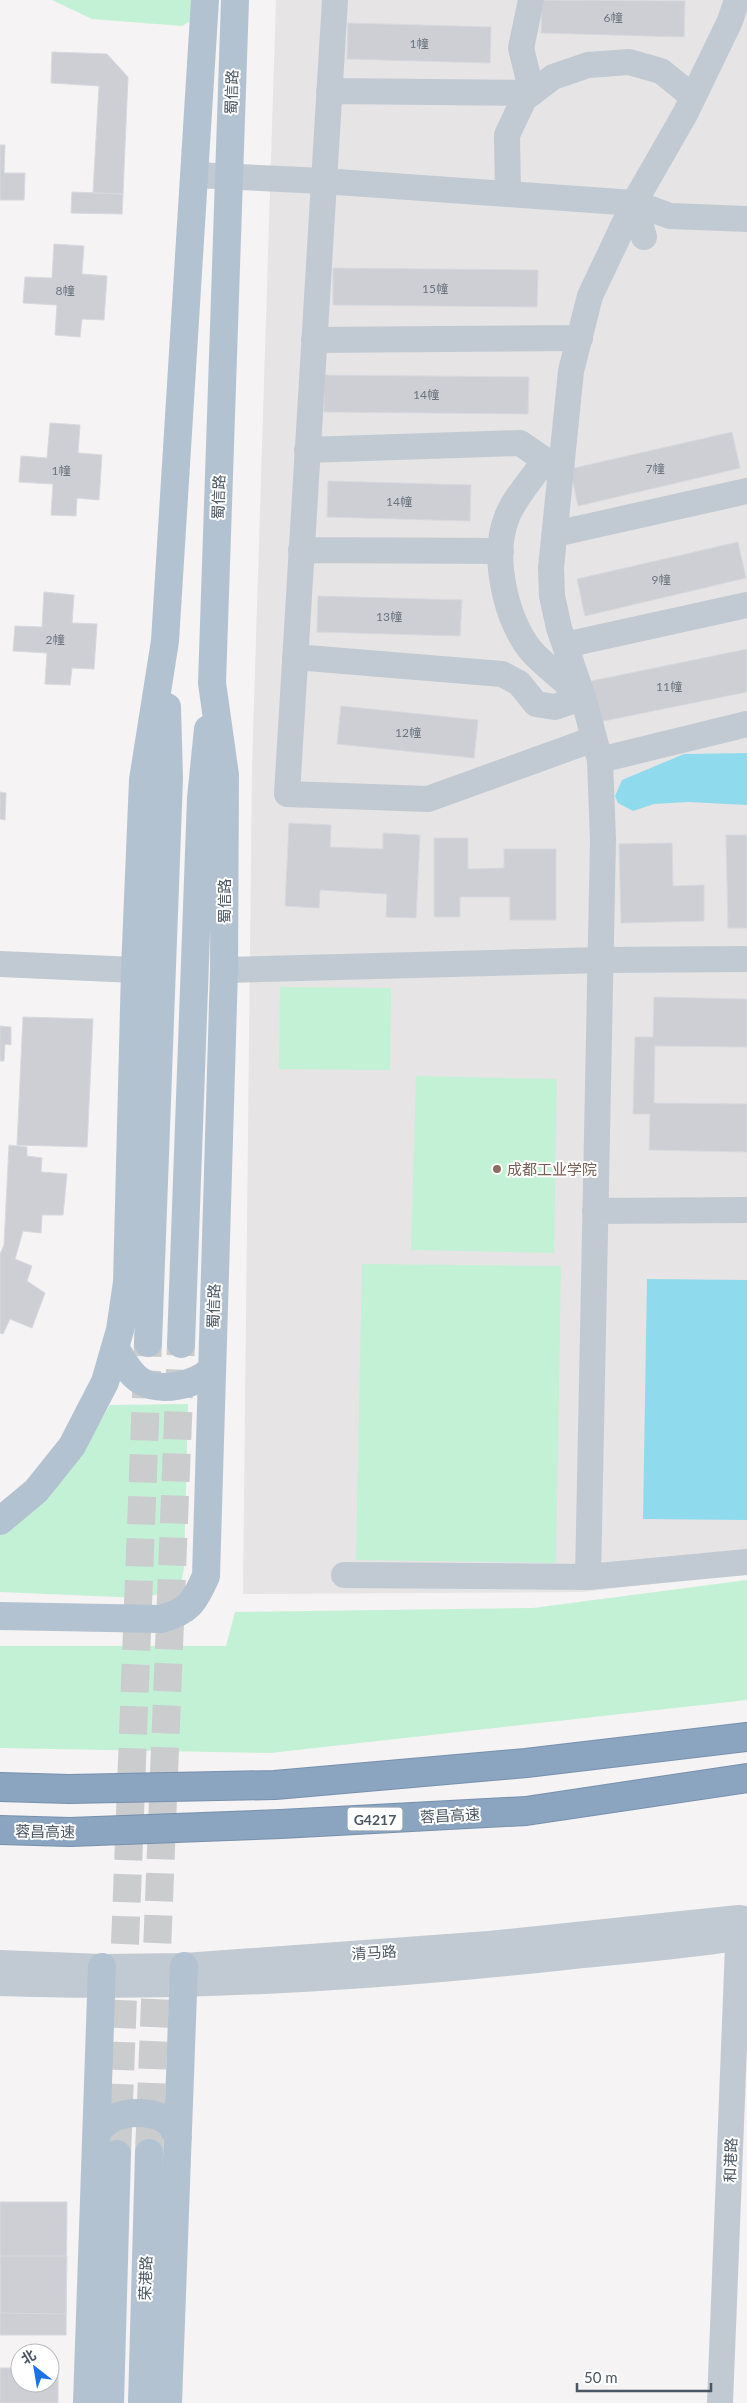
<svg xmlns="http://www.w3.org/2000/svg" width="747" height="2403" viewBox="0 0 747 2403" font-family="Lato,'Noto Sans SC',sans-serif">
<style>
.education{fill:#e6e4e5}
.green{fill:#c3f1d5}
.water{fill:#90daee}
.building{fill:#cdcfd5;stroke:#d7d9de}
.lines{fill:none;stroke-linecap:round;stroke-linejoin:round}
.major-tunnel{stroke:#caccce;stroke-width:28;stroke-dasharray:28 14;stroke-linecap:butt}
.highway-casing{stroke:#7690ad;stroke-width:30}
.minor{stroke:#c1cad2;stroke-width:26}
.major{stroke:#b3c2d1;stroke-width:28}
.highway{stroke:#8ba5c1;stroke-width:28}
.education-dot{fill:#8d6e63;stroke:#fff;stroke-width:2}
.labels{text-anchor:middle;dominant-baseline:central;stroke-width:4;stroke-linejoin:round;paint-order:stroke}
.number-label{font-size:12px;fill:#6b747e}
.shield{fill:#fff;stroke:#808990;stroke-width:1}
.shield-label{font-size:14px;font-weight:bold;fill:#4a5661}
.street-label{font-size:15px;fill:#4a5661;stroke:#fff}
.education-label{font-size:15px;fill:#785e54;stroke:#fff;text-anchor:start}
</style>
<rect width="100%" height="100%" fill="#f5f3f3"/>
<!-- education -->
<path class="education" d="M276,0H747V1573L583,1592L243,1594L252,766Z"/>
<!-- green -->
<path class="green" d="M52,0H201L200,15L182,26L92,19Z
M280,987L391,988L390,1070L279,1069Z
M416,1076L557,1079L554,1253L411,1250Z
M362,1264L561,1266L556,1563L356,1560Z
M188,1404L184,1568L180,1589L142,1598L0,1592V1534L79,1456L110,1405Z
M747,1580V1700L270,1753L0,1748V1646H226L235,1612L533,1608Z"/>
<!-- water -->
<path class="water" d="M747,753V805L688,802L654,804L633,811L618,803L615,796L622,780L684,754Z
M647,1279L747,1280V1520L643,1519Z"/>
<!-- building -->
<path class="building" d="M542,0L685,1L684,37L541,33Z
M348,23L491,27L490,63L347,59Z
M52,52L107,54L128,77L123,194L93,193L99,86L51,83Z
M0,145H5L4,173H25L24,200H0Z
M72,192L123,194L122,214L71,213Z
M54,244L84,246L82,274L107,276L104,320L82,319L80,337L55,335L57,305L23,303L25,277L52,278Z
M333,268L538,270L537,307L333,305Z
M324,375L529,377L528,414L324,412Z
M50,423L80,425L78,453L102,455L99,500L77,498L76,516L51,515L53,484L19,482L21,456L47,458Z
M732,432L740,468L578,506L570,469Z
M328,481L471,485L470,521L327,517Z
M738,542L746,578L585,616L577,579Z
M44,592L74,595L72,623L97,624L94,669L72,668L70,685L45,684L47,653L13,651L15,626L42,627Z
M318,596L462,600L460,636L317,632Z
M747,649V692L599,722L591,681Z
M341,706L478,720L474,758L337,744Z
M0,792L6,793L5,820L0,819Z
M289,823L331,825L330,847L383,849V833L420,835L416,918L386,917L387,894L320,890L319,908L285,906Z
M726,835H747V928H728Z
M434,838H468V869L504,868V849H556V920H510V897H460V917H434Z
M672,843L673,886L704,885V921L621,923L619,844Z
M654,997L747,999V1047L655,1046L654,1103L747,1104V1152L649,1150L650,1114H633L635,1037H653Z
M23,1017L93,1019L87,1147L17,1145Z
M0,1026L11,1027V1045L5,1044L4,1061H0Z
M9,1145L27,1147V1156L42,1158L41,1172L67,1174L63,1215H42L41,1233L23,1231L15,1259L32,1266L27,1281L45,1293L32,1328L10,1319L3,1334L0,1333V1254L4,1245Z
M0,2202H67L66,2335H0Z
M0,2256H67L66,2314L0,2313Z
M0,2368H20V2383H50V2368H58V2403H0Z"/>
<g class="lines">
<!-- major-tunnel -->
<path class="major-tunnel" d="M149,2153L181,1344
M117,2154L148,1343"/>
<defs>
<path id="highway" d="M0,1787L69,1789L275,1785L526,1763L747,1737
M0,1830L70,1832L281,1824L526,1811L747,1778"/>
</defs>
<!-- highway casing -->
<use href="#highway" class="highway-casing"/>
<!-- minor -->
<path class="minor" d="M335,0L287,794L428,799L594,739
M329,91L532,93L521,48L531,0
M195,175L323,181L634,203L670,216L747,219
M508,194L507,135L524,99L553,77L588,65L629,62L661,71L693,97
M634,203L644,237
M314,340L580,338
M307,450L520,443L558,469
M555,534L747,491
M301,550L501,551
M565,645L747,605
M295,657L502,674L519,683L536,704L555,707L583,697C567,683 549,669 534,654C506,624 491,556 507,517C513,500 534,476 545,460
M600,760L747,724
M0,964L135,970
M224,970L601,960L747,959
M595,1211L747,1210
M344,1575L588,1577L747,1562
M588,1577L603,840L600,760L583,697L559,628L552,596L551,568L571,371L590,296L634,203L685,114L730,21L737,0
M0,1963L102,1967L184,1966L489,1944L739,1918L747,1919
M0,1983C191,1990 384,1977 574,1956C632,1950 690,1946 747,1936
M720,2403L739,1921"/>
<!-- major -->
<path class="major" d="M148,1343L169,778L167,707
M181,1344L201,798L208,729
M115,1347C122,1359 129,1374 141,1381C161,1393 196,1385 211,1370
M0,1521L36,1491L72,1446L105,1382L120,1330L127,1282L135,970L143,780L165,641L205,0
M0,1616L161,1619C189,1611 194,1603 206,1576L224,970L225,775L212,683L235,0
M97,2132C102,2126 108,2120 116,2117C131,2111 157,2111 169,2123C173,2126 175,2133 178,2137
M87,2403L102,1967
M110,2403L117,2154
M142,2403L149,2153
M168,2403L184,1966"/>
<!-- highway -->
<use href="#highway" class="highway"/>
</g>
<!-- markers -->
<circle class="education-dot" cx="497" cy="1169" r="5"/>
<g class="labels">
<!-- number labels -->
<g class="number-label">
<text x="613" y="17">6幢</text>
<text x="419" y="43">1幢</text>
<text x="435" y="288">15幢</text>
<text x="65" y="290">8幢</text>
<text x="426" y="394">14幢</text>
<text x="655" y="468">7幢</text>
<text x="61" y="470">1幢</text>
<text x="399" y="501">14幢</text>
<text x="661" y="579">9幢</text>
<text x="389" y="616">13幢</text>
<text x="55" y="639">2幢</text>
<text x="669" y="686">11幢</text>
<text x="408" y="732">12幢</text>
</g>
<!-- shield labels -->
<rect class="shield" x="347.5" y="1807.5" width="55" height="23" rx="4"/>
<g class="shield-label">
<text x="375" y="1819">G4217</text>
</g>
<!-- street labels -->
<g class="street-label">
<text transform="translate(231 92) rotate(-88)">蜀信路</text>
<text transform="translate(218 497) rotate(-88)">蜀信路</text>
<text transform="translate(224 901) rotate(-90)">蜀信路</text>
<text transform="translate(213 1306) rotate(-88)">蜀信路</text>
<text transform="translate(450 1815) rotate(-3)">蓉昌高速</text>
<text transform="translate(45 1831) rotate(1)">蓉昌高速</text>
<text transform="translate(374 1952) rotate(-4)">清马路</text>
<text transform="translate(730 2160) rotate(-88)">和港路</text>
<text transform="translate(145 2278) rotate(-88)">荣港路</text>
</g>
<!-- education labels -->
<g class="education-label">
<text x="507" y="1169">成都工业学院</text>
</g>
</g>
<!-- north arrow -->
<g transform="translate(35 2368) rotate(329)"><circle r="24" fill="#ffffff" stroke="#b7bbc0"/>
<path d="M0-4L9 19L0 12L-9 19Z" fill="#1a73e8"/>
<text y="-8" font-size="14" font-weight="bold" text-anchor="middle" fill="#4a5661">北</text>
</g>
<!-- scale -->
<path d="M577 2383v8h134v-8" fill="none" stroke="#4a5661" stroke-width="2.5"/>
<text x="584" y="2383" font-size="15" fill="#4a5661" stroke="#ffffff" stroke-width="4" paint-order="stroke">50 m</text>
</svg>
